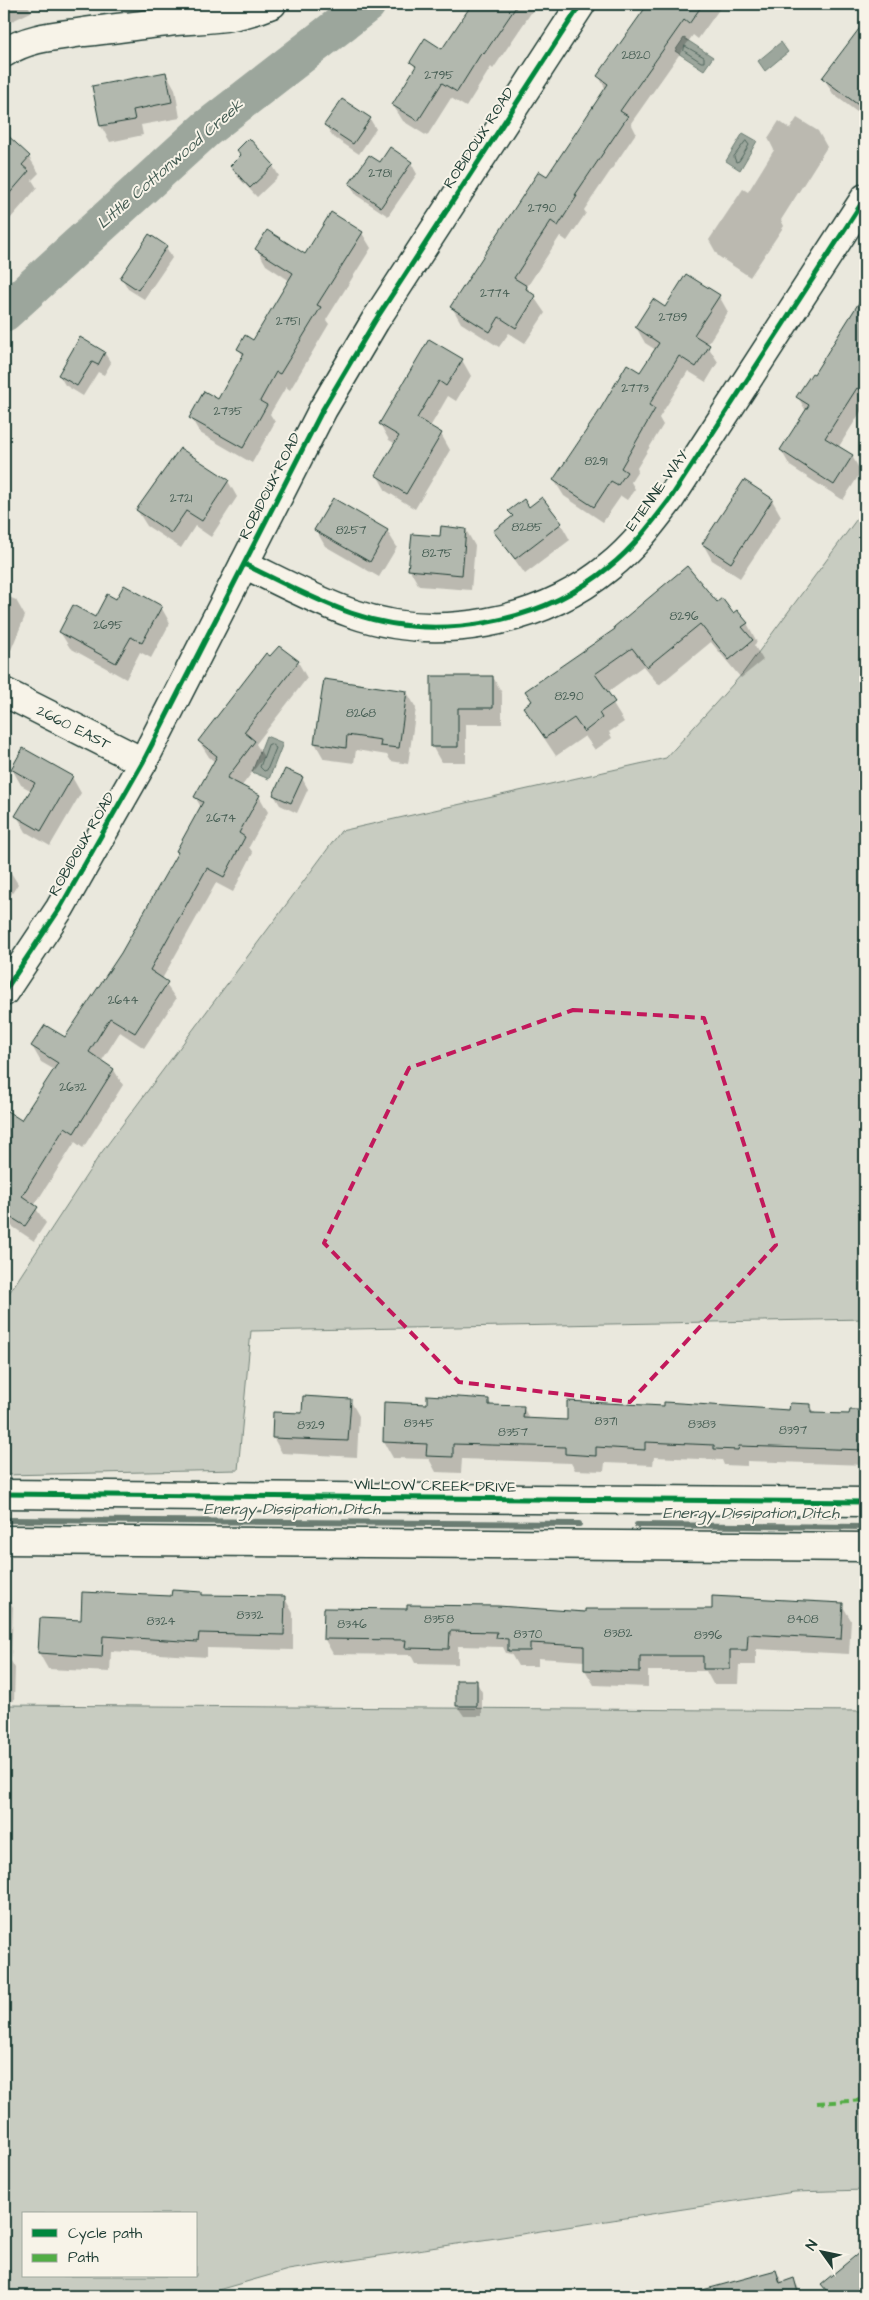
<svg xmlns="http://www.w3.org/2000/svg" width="869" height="2300" viewBox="0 0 869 2300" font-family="'Architects Daughter',sans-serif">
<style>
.green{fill:#c8ccc1;stroke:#74847a;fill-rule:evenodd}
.water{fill:#9ca69c;stroke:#6a7c72}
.shadow{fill:#0003}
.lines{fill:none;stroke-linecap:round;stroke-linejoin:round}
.shore{stroke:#51675e;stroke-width:1}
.stream{stroke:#6a7c72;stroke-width:6}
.river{stroke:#9ca69c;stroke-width:38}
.building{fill:#b2b8ae;stroke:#1f3d34}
.minor-casing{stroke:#1f3d34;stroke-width:31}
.minor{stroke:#f7f3e8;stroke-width:28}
.quiet{stroke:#52ad45;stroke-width:4;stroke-dasharray:8 4;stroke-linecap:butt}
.cycleway-casing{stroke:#f7f3e8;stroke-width:8}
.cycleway{stroke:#00873e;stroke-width:5}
.marked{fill:none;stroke:#c2185b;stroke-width:4;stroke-dasharray:10 6;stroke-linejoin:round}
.labels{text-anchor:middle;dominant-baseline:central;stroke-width:4;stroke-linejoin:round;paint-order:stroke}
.number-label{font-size:12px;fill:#445c52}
.street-label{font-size:15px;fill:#1f3d34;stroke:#f7f3e8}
.water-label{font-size:16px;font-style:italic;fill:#445c53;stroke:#f7f3e8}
</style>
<rect width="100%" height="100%" fill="#eae8dd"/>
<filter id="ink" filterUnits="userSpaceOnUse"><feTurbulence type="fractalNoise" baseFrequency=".02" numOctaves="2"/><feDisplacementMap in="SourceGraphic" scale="10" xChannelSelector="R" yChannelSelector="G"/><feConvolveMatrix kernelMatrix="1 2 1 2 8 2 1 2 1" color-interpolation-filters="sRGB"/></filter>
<g filter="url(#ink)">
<!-- green -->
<path class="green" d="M865,508V1319L251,1331L238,1470L4,1475V1301L99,1156L341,831L666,758L743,673Z
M4,1705L865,1711V2190L794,2192L288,2270L197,2296H4ZM24,2214H196V2276H24Z"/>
<!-- water -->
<path class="water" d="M684,38L713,57L704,70L675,51Z
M781,42L788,52L765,71L758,61Z
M743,133L757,141L740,170L726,161Z
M266,736L283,743L269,779L252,772Z"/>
<!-- shadow -->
<path class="shadow" d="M4,4H28L31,12L10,22L4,11Z
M105,4H120L106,6Z
M466,4H537L493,69L491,67L466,107L451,98L427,136L403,121L393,105L416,69L412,62L442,50L469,10Z
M651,4H723L698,39L693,35L631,123L636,133L584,210L586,213L567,241L560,236L527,287L545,313L525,343L509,333L499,347L461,323L452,307L547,178L606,90L599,76Z
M856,35L865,41V118L833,94L824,78Z
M166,73L175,89L180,118L141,125L143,135L110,142L101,126Z
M797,118L818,131L827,147L781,220L784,226L750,277L718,256L709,240L743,189L748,192L774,150L768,138L779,121L790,129Z
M370,119L376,129L359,154L332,136L326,125Z
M9,138L29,157L39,173L32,180L37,188L10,219L4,213V144Z
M249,140L273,166L279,176L257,197L237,176L231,166L241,156L238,150Z
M411,163L417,174L388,216L356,195L350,184Z
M362,233L371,248L326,320L329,324L290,390L286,387L270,414L275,422L252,463L200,433L191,418L218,401L243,356L239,349L254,341L290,281L266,265L257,249L305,255Z
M166,247L172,258L144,299L128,289L122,278Z
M719,296L728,312L707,345L718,362L706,382L688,371L659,418L663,425L637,468L638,471L631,482L635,489L627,500L621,496L603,522L564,496L554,480L640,374L656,350L645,343L636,327L666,308Z
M863,299L865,301V405L838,448L852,456L861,472L843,500L790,466L781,450L806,411L798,397L814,376Z
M104,352L111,363L104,375L98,372L83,396L65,385L59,375Z
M462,360L471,376L456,401L448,396L430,427L441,434L450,450L415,509L386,491L377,475L396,444L389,440L380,424Z
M156,481H228L237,497L211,537L195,526L181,548L147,526L137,510Z
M333,500L387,531L397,547L379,577L325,546L316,530Z
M772,500L781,516L740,578L712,560L703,544Z
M510,511L561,524L570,540L525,574L495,532L514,517Z
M466,530L475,546L471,590L419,586L410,570L441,538Z
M4,595L16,600L25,616L11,650L4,647Z
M717,604L747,623L757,642L754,645L763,660L741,678L711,642L659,685L643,666L606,693L624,722L609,732L612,738L595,750L585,736L556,756L524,708L533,702L527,691Z
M161,607L170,623L151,658L140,652L126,679L70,648L60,632L95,619Z
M279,647L298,662L307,678L256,744L264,757L241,787L259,796L268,812L249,847L253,853L233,892L216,883L162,979L176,999L144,1048L120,1032L101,1062L114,1070L123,1085L83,1148L75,1142L34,1206L46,1223L34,1241L4,1221V1111L22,1122L55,1070L41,1062L32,1046L66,1039L122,953L179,854L201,807L195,797L215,762L209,757L199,741Z
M432,677H493L502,693V724H466V762H441L432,746Z
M407,692L416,708L408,764L391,761L387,755L356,750L354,763L324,759L315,743Z
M12,769L72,777L81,793L50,846L26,832L17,816L32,791L21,785Z
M302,778L308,789L297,813L280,805L274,795Z
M4,865L8,868L18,884L4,906Z
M428,1396L488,1400L492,1406L523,1407L530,1420L568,1421L791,1411L810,1405L816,1414L851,1416V1411H865V1465L747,1461V1466L724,1465L722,1460L654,1457L653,1465L605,1463L604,1471L575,1470L571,1463L462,1459L461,1473L436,1472L429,1459L393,1458L384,1442L428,1405Z
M350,1400L359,1416L357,1457L282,1453L273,1437L303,1414Z
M4,1591L13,1607L11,1661L15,1668L14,1701L4,1700Z
M201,1593L203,1596L284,1597L293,1613V1650L207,1648V1657L111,1651L110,1672L48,1669L39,1653L82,1621L173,1598Z
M842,1605L851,1620L849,1654L756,1649V1665H739L738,1684H713L706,1671H648V1687L594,1685L585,1670V1661L538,1658V1666H518L511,1654L506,1653L503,1647L458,1646V1664L415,1663L411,1655L333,1654L324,1638L586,1613L713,1611Z
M476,1681L482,1692V1716H464L457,1706Z
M861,2237L865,2238V2296H830L823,2285L857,2257Z
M776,2271L783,2283L794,2280L803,2296H707L731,2290Z"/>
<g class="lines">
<!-- shore -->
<path class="shore" d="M685,46L704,57V62H701L684,51Z
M746,141L749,145L739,161L736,162L734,157Z
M271,744L276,748L267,770L264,771L260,767L268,745Z"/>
<!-- stream -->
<path class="stream" d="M4,1520L579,1524
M637,1525L865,1527"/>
<!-- river -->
<path class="river" d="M4,313L206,129L367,4"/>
</g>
<!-- building -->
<path class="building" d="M472,4H518L484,54L482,52L457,92L442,83L418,121L392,105L416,66L410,62L425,38L442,49Z
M648,4H703L689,24L684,20L620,111L628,116L575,195L577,196L558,226L551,221L514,278L527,286L526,289L536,296L516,328L499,317L490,332L450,307L539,171L547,176L608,84L597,76Z
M865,21V110L822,78Z
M166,72L172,102L133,110L135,120L100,126L92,86Z
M342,99L371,118L353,144L324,125Z
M4,132L30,156L22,165L29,171L4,200Z
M249,138L274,165L250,188L230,166L241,155L237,150Z
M390,147L412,162L381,207L349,184L369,155L380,162Z
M331,212L363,232L317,305L321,307L280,374L276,372L260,401L267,405L243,448L189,418L204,391L218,399L244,353L237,349L245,335L253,340L293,273L255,249L267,230L305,254Z
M149,234L167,246L138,290L120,278Z
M686,274L720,295L694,335L710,345L696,367L679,356L649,405L655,409L621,468L627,472L618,485L611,481L594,507L553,480L598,413L627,364L640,372L659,343L635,327L653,299L665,307Z
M865,293V393L857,388L825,438L853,455L834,485L780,450L809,405L796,397L812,373L814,374Z
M80,337L105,352L98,365L92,362L77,386L58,375Z
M429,339L463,359L446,386L439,381L417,418L442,433L406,494L375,475L399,436L379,424Z
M180,448L229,480L202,521L186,511L171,533L136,510Z
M744,480L773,499L731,563L702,544Z
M542,497L562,523L515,559L493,531L513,516L508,511L524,499L529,507Z
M333,498L388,530L370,562L314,530Z
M441,526L466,529L462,575L408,570L412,534L440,536Z
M687,566L717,602L722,598L733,613L737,610L748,623L742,627L753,640L729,660L700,624L647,667L632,648L595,674L615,702L599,713L602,718L584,732L574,718L545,738L523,707L532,701L525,691L615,629L614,627Z
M124,585L162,606L142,643L131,637L116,663L59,632L73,605L95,617L107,594L116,599Z
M279,646L299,661L244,732L255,741L227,778L260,795L239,833L245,837L224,877L207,868L150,970L168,982L135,1033L110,1018L89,1052L114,1069L74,1133L65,1127L22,1196L38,1207L25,1226L9,1216L4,1223V1109L21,1120L58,1063L31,1046L45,1025L65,1037L121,953L178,852L176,851L203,802L194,797L217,756L198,741L266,653L270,656Z
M431,676H493V708H458V747H431Z
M324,679L407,691L399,748L380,746L381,740L347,735L346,748L314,743Z
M23,748L73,776L41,831L15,816L35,783L11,769Z
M285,769L303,777L291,803L273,795Z
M427,1395L489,1399V1405L524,1406L523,1418L567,1420V1401L664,1406V1402L789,1410L790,1403L811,1404V1413L849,1414L850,1410H865V1450L739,1446L738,1450L714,1449V1445L645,1442V1450L596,1447V1456L565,1454V1447L453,1444V1457L426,1456L427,1444L383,1442L384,1402L427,1404Z
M303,1396L351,1399L348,1441L272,1438L273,1412L302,1413Z
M172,1590L202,1592V1595L285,1596L284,1635L199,1633L198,1642L103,1636L102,1657L38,1653L40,1618L81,1620L82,1592L171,1596Z
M712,1596L843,1603L841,1639L748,1634L747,1650H730V1669H703V1656H640V1672L584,1670V1646L530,1643V1651H508V1639L496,1638L497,1632L450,1631L449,1649L405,1648L406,1640L323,1639L324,1608L407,1609V1605L498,1606L585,1612V1609H712Z
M456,1680H477V1706H456Z
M865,2248V2289L856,2296H831L821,2284Z
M776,2270L780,2283L794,2278L799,2296H699V2291Z"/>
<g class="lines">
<defs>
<g id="minor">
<path d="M4,53C29,37 56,36 84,32C112,29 140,25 168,22C207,18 235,20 272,4"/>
<path d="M244,564C279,581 314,600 351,613C436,643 540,624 609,567C633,548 651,524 670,499L865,198"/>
<path id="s1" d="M4,692L143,762"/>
<path d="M4,992L60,908L143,762L323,409L375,321L581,4"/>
<path d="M4,1494L865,1502"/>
<path d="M4,1540L865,1547"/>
</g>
</defs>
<!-- minor casing -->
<use href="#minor" class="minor-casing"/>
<!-- minor -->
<use href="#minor" class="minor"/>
<!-- quiet -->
<path class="quiet" d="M817,2103L865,2100
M93,2296L100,2292"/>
<defs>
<path id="cycleway" d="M244,564C279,581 314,600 351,613C436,643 540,624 609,567C633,548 651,524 670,499L865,198
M4,992L60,908L143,762L323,409L375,321L581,4
M4,1494L865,1502"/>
</defs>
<!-- cycleway casing -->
<use href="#cycleway" class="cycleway-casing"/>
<!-- cycleway -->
<use href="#cycleway" class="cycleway"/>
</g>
</g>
<!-- marked area -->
<path class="marked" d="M573,1010L704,1018L776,1245L630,1402L459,1382L324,1243L409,1068Z"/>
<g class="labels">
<!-- number labels -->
<g class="number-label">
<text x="636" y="55">2820</text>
<text x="439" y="75">2795</text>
<text x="380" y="173">2781</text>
<text x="542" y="208">2790</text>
<text x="495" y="293">2774</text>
<text x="673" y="317">2789</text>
<text x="288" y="321">2751</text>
<text x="635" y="388">2773</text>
<text x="228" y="411">2735</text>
<text x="596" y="461">8291</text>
<text x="181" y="498">2721</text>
<text x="527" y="527">8285</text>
<text x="351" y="530">8257</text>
<text x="437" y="553">8275</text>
<text x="684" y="616">8296</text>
<text x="108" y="625">2695</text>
<text x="569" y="696">8290</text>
<text x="361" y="713">8268</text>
<text x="221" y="818">2674</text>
<text x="123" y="1000">2644</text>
<text x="73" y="1087">2632</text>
<text x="606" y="1421">8371</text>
<text x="419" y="1423">8345</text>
<text x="702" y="1424">8383</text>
<text x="311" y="1425">8329</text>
<text x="793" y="1430">8397</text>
<text x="513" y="1432">8357</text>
<text x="250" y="1615">8332</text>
<text x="439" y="1619">8358</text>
<text x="803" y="1619">8408</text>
<text x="161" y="1621">8324</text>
<text x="352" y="1624">8346</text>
<text x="618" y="1633">8382</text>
<text x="528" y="1634">8370</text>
<text x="708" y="1635">8396</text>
</g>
<!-- street labels -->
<g class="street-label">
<text transform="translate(479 138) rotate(-57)">ROBIDOUX ROAD</text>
<text transform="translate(270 486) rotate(-63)">ROBIDOUX ROAD</text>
<text transform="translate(657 491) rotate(-54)">ETIENNE WAY</text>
<text stroke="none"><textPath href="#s1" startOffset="78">2660 EAST</textPath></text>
<text transform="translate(82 844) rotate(-60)">ROBIDOUX ROAD</text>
<text transform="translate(435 1486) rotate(1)">WILLOW CREEK DRIVE</text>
</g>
<!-- water labels -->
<g class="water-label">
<text transform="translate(170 164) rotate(-41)">Little Cottonwood Creek</text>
<text x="292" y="1509">Energy Dissipation Ditch</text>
<text x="751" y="1513">Energy Dissipation Ditch</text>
</g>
</g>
<!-- margin -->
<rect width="869" height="2300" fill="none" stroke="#f7f3e8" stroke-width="20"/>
<rect x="10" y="10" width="849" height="2280" fill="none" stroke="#1f3d34" stroke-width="2" filter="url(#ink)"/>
<!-- legend -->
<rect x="22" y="2212" width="175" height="65" fill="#f7f3e8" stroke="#a1aaa0"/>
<rect x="32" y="2229" width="25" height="8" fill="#00873e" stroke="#a1aaa0"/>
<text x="68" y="2238" font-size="15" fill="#1f3d34">Cycle path</text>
<rect x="32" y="2254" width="25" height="8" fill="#52ad45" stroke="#a1aaa0"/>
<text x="68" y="2262" font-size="15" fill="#1f3d34">Path</text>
<!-- north arrow -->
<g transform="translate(822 2252) rotate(303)" stroke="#f7f3e8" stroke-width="4" paint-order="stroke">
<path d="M0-4L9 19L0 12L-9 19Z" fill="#1f3d34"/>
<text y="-8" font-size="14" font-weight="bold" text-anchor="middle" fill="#1f3d34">N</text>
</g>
</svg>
